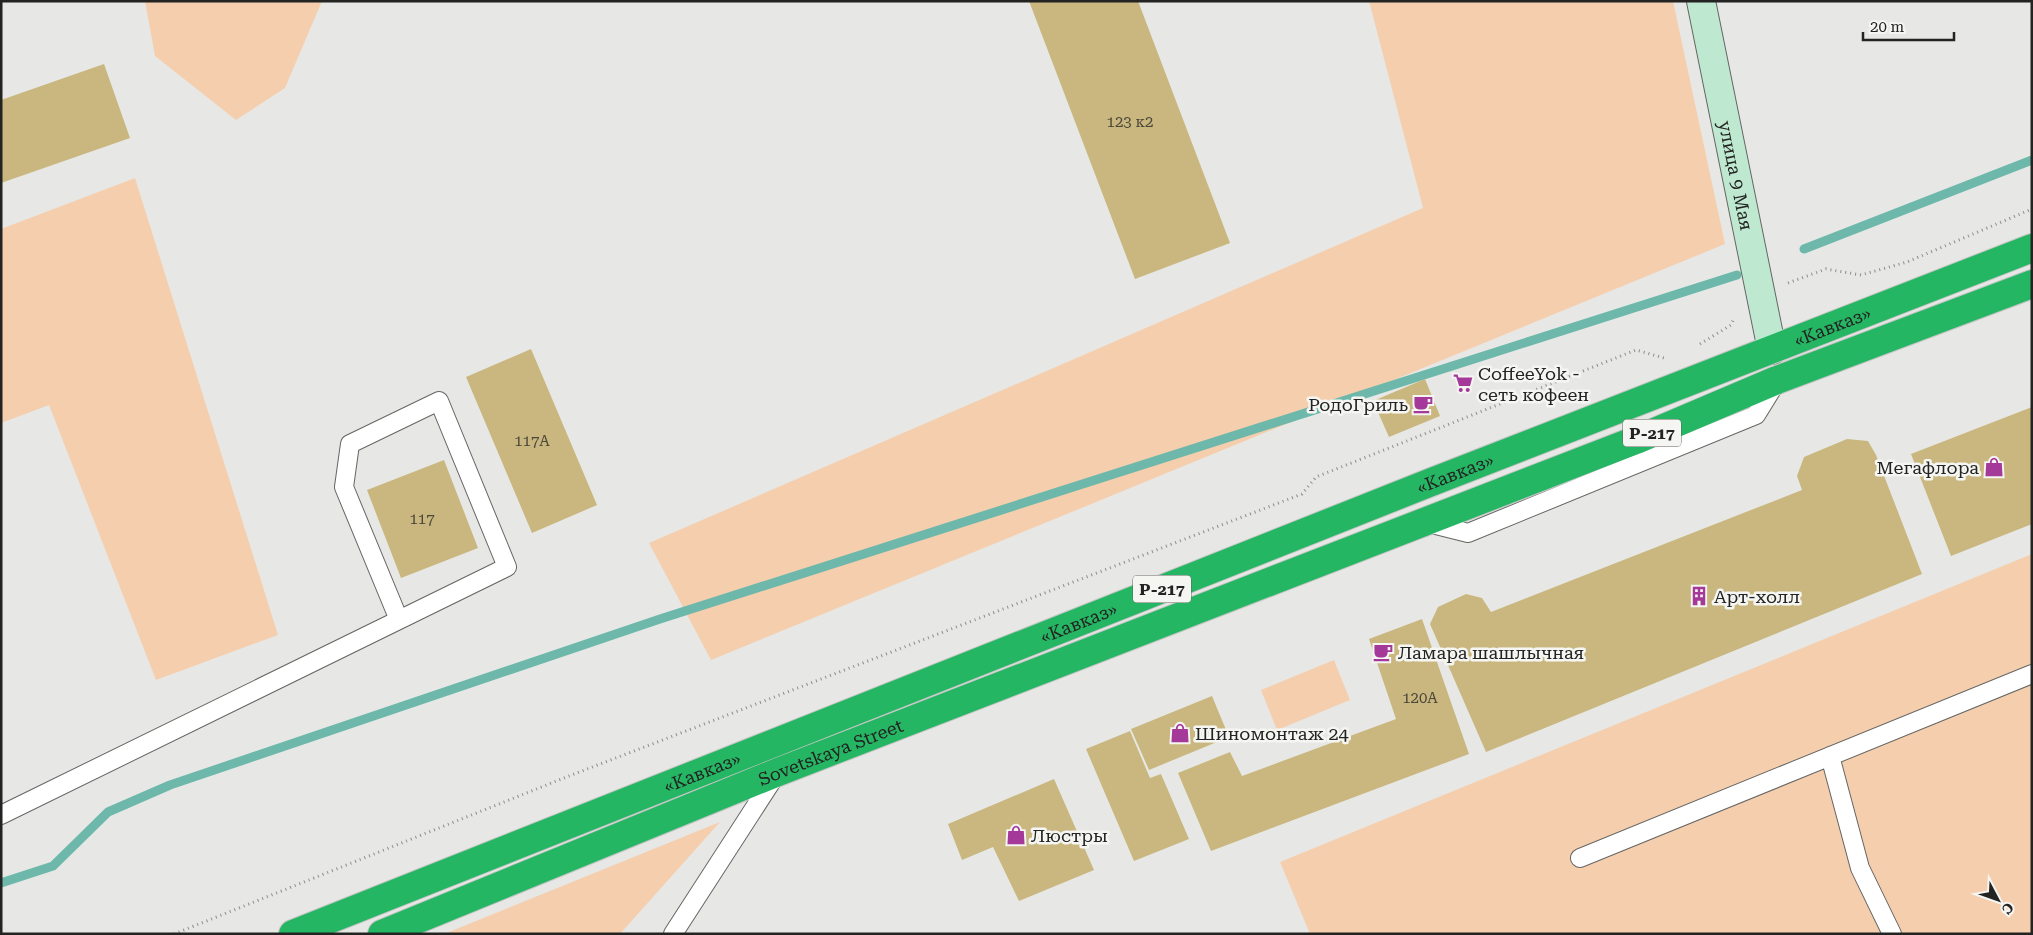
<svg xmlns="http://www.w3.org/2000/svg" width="2033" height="935" viewBox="0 0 2033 935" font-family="'Roboto Serif',serif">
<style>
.green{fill:#f5ceae}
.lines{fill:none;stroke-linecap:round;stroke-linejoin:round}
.stream{stroke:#6db8ab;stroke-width:9}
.building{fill:#c9b77f}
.lane-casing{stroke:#656664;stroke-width:20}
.secondary-casing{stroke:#656664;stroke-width:30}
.highway-casing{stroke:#c6c6c6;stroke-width:30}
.path{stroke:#8d8e8b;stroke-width:3;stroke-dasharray:1 4;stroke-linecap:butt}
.lane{stroke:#fff;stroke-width:18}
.secondary{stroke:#bee9d0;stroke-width:28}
.highway{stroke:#25b663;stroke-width:28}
.labels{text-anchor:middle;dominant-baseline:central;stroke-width:5;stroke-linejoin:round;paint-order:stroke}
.number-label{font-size:15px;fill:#4c4839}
.shield{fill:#f5f6f2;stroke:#626260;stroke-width:1}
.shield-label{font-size:16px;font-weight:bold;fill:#232322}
.street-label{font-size:18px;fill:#232322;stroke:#f5f6f2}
.poi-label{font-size:18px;fill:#232322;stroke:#f5f6f2;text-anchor:start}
</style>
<rect width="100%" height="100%" fill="#e7e8e5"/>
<!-- green -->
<path class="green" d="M145,1H322L285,88L236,120L155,56Z
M1369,1H1673L1725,244L711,660L649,543L1423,208Z
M135,178L278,635L156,680L49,405L1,423V229Z
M2032,554V934H1310L1280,862Z
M1334,660L1350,700L1277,730L1261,690Z
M720,822L620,934H444Z"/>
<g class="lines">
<!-- stream -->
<path class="stream" d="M1804,249L2032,160
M1,883L53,866L108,812L170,785L660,619L1737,275"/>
</g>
<!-- building -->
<path class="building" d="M1029,1H1138L1230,243L1135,279Z
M104,64L130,138L1,183V100Z
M531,349L597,505L532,533L466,377Z
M1425,379L1440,416L1389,437L1373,401Z
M2032,407V524L1951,556L1911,454Z
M1847,439L1868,441L1876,455L1922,574L1486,752L1430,624L1438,607L1466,594L1482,598L1491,612L1802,490L1797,476L1804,457Z
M444,460L478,548L401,578L367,490Z
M1422,619L1469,754L1211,851L1178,773L1230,752L1242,776L1396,719L1369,639Z
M1212,696L1229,737L1149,770L1131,729Z
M1130,731L1150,778L1161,774L1189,839L1134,861L1086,749Z
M1054,779L1094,870L1019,901L993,847L962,860L948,824Z"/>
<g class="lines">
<defs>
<path id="lane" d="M1424,522L1468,533L1756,415L1777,381
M1830,756L1860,868L1892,934
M1,815L507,567L439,401L350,444L344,487L399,620
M1580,858L2032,674
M673,934L777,773"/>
<g id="secondary">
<path id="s1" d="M1701,1L1772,350"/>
</g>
<g id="highway">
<path id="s2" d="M293,934L1429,483L2032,248"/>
<path id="s3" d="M382,934L778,772L1636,440L1777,380L2032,284"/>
</g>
</defs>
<!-- lane casing -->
<use href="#lane" class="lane-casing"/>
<!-- secondary casing -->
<use href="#secondary" class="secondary-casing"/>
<!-- highway casing -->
<use href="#highway" class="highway-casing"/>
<!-- path -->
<path class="path" d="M1788,283L1826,269L1861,275L1907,262L2032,209
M1700,344L1731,325L1734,318
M174,934L569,776L1302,494L1316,477L1636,350L1664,358"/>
<!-- lane -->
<use href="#lane" class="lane"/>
<!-- secondary -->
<use href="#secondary" class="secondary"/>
<!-- highway -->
<use href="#highway" class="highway"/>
</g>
<!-- icons -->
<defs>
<symbol id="supermarket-bare" viewBox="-9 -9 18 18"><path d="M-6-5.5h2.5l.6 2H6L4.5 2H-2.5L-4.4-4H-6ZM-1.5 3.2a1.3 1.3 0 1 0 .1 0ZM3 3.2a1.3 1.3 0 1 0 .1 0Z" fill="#a4399a" stroke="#f5f6f2" stroke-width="2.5" paint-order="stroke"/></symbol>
<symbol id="cafe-bare" viewBox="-9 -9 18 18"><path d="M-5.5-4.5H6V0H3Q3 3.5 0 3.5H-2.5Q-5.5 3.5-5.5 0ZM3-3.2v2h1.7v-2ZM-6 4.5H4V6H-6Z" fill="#a4399a" stroke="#f5f6f2" stroke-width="2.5" paint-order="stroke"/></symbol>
<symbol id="shop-bare" viewBox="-9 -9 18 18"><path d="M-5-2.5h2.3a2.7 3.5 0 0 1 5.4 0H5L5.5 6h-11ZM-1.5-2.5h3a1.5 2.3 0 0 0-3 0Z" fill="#a4399a" stroke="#f5f6f2" stroke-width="2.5" paint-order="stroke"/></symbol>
<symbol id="building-bare" viewBox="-9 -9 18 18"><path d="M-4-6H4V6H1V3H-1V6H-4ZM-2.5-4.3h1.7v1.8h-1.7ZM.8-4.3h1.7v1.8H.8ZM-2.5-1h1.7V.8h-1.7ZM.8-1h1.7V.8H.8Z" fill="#a4399a" stroke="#f5f6f2" stroke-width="2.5" paint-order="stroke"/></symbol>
</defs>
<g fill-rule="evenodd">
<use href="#supermarket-bare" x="1449" y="369" width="28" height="28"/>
<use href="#cafe-bare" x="1409" y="390" width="28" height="28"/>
<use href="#shop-bare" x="1980" y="453" width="28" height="28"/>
<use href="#building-bare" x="1685" y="582" width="28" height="28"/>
<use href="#cafe-bare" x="1369" y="638" width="28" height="28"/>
<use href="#shop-bare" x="1166" y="719" width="28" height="28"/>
<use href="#shop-bare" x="1002" y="821" width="28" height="28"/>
</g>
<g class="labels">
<!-- number labels -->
<g class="number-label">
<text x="1130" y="122">123 к2</text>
<text x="532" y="441">117А</text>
<text x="422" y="519">117</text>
<text x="1420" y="698">120А</text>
</g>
<!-- shield labels -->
<g class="shield">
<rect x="1623" y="419.5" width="58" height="27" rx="4"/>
<rect x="1133" y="575.5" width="58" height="27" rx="4"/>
</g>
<g class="shield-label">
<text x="1652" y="433">Р-217</text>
<text x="1162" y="589">Р-217</text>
</g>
<!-- street labels -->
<g class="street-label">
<text stroke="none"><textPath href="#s1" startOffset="178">улица 9 Мая</textPath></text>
<text stroke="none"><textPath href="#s2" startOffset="1655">«Кавказ»</textPath></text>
<text stroke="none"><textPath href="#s2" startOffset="1250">«Кавказ»</textPath></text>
<text stroke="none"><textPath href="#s2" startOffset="845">«Кавказ»</textPath></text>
<text stroke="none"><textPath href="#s3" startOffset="484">Sovetskaya Street</textPath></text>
<text stroke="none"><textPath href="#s2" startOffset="440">«Кавказ»</textPath></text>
</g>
<!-- poi labels -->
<g class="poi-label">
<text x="1478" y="373">CoffeeYok -<tspan x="1478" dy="21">сеть кофеен</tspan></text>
<text x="1408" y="404" text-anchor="end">РодоГриль</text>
<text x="1979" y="467" text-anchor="end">Мегафлора</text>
<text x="1714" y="596">Арт-холл</text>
<text x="1398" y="652">Ламара шашлычная</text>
<text x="1195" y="733">Шиномонтаж 24</text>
<text x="1031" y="835">Люстры</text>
</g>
</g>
<!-- border -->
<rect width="2033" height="935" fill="none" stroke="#232322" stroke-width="5"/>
<!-- north arrow -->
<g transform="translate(1998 900) rotate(131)" stroke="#f5f6f2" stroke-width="4" paint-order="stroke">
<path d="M0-4L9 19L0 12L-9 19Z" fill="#232322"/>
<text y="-8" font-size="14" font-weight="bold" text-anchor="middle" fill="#232322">С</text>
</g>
<!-- scale -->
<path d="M1863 32v8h91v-8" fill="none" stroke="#232322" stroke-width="2.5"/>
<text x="1870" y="32" font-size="15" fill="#232322" stroke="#f5f6f2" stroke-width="4" paint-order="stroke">20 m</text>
</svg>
